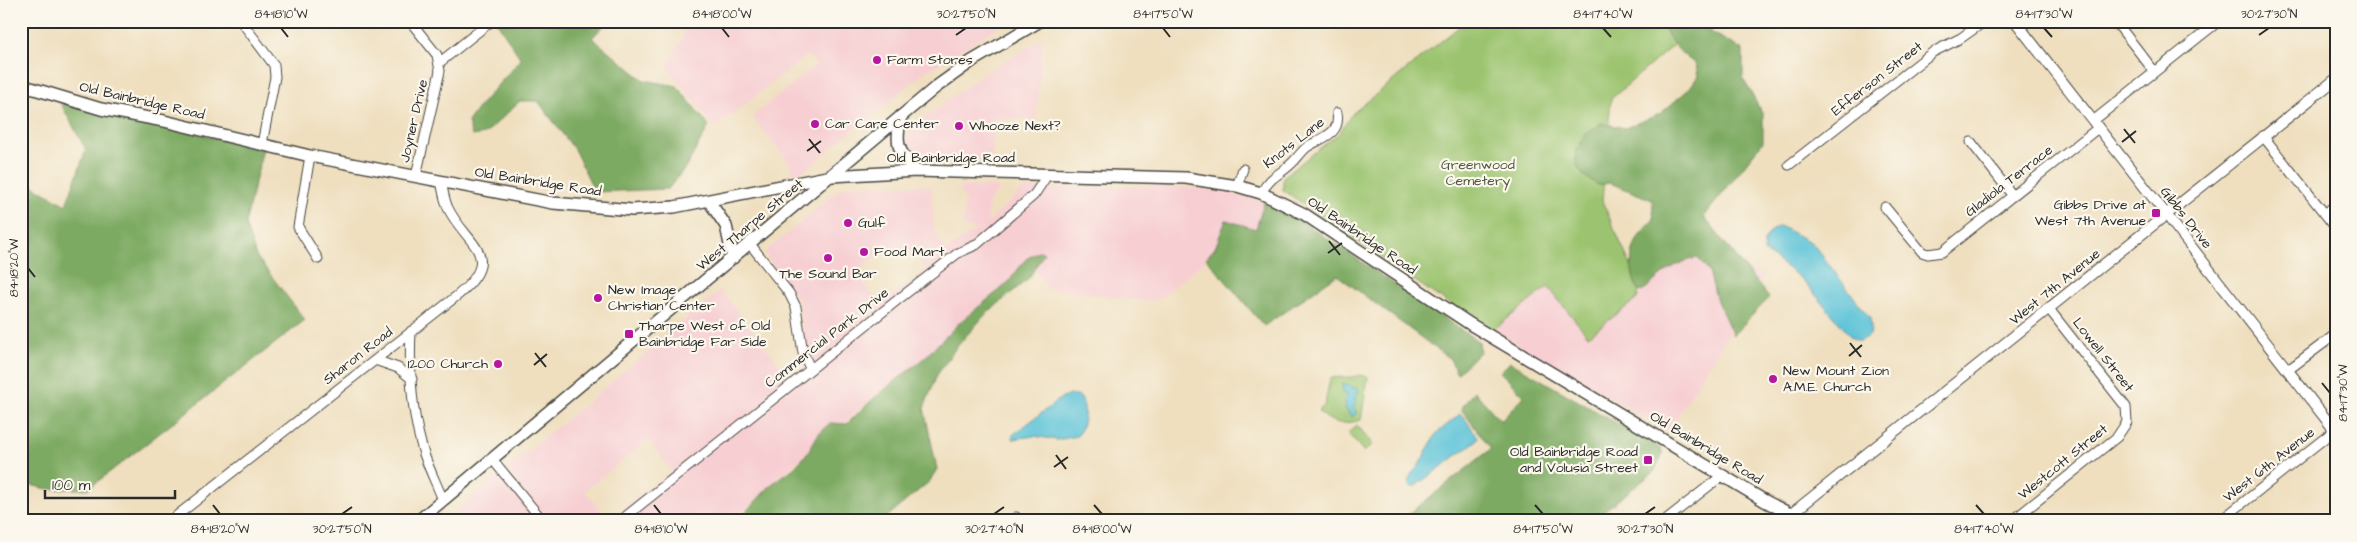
<svg xmlns="http://www.w3.org/2000/svg" width="2357" height="542" viewBox="0 0 2357 542" font-family="'Architects Daughter',sans-serif">
<style>
.built{fill:#f7cfd3;fill-rule:evenodd}
.green{fill:#9cc470;stroke:#64784e}
.forest{fill:#7daa62;stroke:#546a46}
.water{fill:#5bc3d8;stroke:#437782}
.lines{fill:none;stroke-linecap:round;stroke-linejoin:round}
.minor-casing{stroke:#484641;stroke-width:11}
.tertiary-casing{stroke:#484641;stroke-width:12}
.secondary-casing{stroke:#484641;stroke-width:14}
.minor{stroke:#fff;stroke-width:9}
.tertiary{stroke:#fff;stroke-width:10}
.secondary{stroke:#fff;stroke-width:11}
.ticks{fill:none;stroke:#2b2b2b;stroke-width:2}
.poi-dot{fill:#b5179e;stroke:#fbf7ec;stroke-width:2}
.labels{text-anchor:middle;dominant-baseline:central;stroke-width:4.5;stroke-linejoin:round;paint-order:stroke}
.poi-label{font-size:14px;fill:#2b2b2b;stroke:#fbf7ec;text-anchor:start}
.street-label{font-size:14px;fill:#2b2b2b;stroke:#fbf7ec}
.park-label{font-size:14px;fill:#4d5940;stroke:#fbf7ec}
.neatline{fill:none;stroke:#2b2b2b;stroke-width:2}
.ticks-label{font-size:12px;text-anchor:middle;fill:#2b2b2b}
</style>
<rect width="100%" height="100%" fill="#fbf7ec"/>
<filter id="ink" filterUnits="userSpaceOnUse"><feTurbulence type="fractalNoise" baseFrequency=".02" numOctaves="2"/><feDisplacementMap in="SourceGraphic" scale="10" xChannelSelector="R" yChannelSelector="G"/><feConvolveMatrix kernelMatrix="1 2 1 2 8 2 1 2 1" color-interpolation-filters="sRGB"/></filter>
<filter id="wash" filterUnits="userSpaceOnUse"><feTurbulence type="fractalNoise" baseFrequency=".0096" numOctaves="4" result="noise"/><feDisplacementMap in="SourceGraphic" scale="20" xChannelSelector="R" yChannelSelector="G"/><feGaussianBlur stdDeviation="1.12" result="paint"/><feColorMatrix in="noise" values="0 0 0 0 0 0 0 0 0 0 0 0 0 0 0 0 0 1.4 0 .05"/><feComposite in="paint" operator="in"/></filter>
<g filter="url(#wash)">
<rect width="100%" height="100%" fill="#efdfbf"/>
<!-- built -->
<path class="built" d="M675,21H1008L922,74L863,123L854,128L812,165L804,171L791,174V165L752,117L816,65L808,55L714,128L667,67L685,33Z
M1043,38L1036,120L994,118L992,159L915,157L909,152L906,141L907,134L913,126L986,72Z
M865,184L931,186L935,233L947,250L977,229L962,227L965,201L960,191L961,186L1000,187L989,202L987,223L1025,188L1165,186L1211,189L1264,202L1256,229L1226,220L1215,248L1201,264L1159,299L1147,301L1046,288L1035,270L873,398L789,469L733,521H462L455,511L581,408L720,290L791,379L811,360L806,347L798,300L764,253L838,191L845,187ZM885,252H913L926,270L881,304L853,272ZM648,440L672,471L609,520L585,491Z
M1676,245L1764,275L1668,432L1493,330L1548,287L1588,336L1637,299Z"/>
<!-- green -->
<path class="green" d="M1466,21H1669L1678,41L1611,99L1602,201L1634,273L1639,292L1637,299L1588,336L1548,287L1493,330L1437,296L1283,190V177L1339,133L1352,114Z
M1359,375L1368,377L1361,420C1342,425 1333,425 1318,411L1325,405L1330,378C1340,376 1349,379 1359,375Z
M1357,425L1373,444L1364,452L1348,433Z"/>
<!-- forest -->
<path class="forest" d="M496,21H608L592,38L644,80L677,86L709,126L686,167L668,189L595,192L574,149L538,101H520L485,134L472,136L468,122L480,105L521,59Z
M1664,21H1700L1714,34L1743,50V78L1763,115V142L1704,217L1769,298L1733,335L1717,301L1709,272L1698,258C1675,261 1659,277 1642,292L1637,289C1626,259 1631,241 1654,219L1652,200L1610,183L1598,185L1583,175L1576,164V152L1585,135L1601,123L1625,128L1660,114L1689,89L1698,76L1696,64C1682,56 1665,38 1664,21Z
M60,102L263,149L245,224L256,256L305,320L88,489H48L21,483V179L66,205L86,150Z
M1264,202L1281,208L1300,220L1479,342L1480,352L1457,374L1450,359L1337,275L1264,326L1206,258L1215,248L1226,220L1256,229Z
M1040,251L1044,253L1029,278L985,315L957,346L937,375L924,408L937,469L930,481L882,521H737L772,484L794,468L806,455L819,433L830,423L847,424L874,398L924,358L960,322L1007,284L1026,259Z
M1510,362L1660,448L1663,453L1654,472L1591,521H1400L1491,449L1461,409L1474,391L1501,421L1524,396L1500,372Z"/>
<!-- water -->
<path class="water" d="M1780,226L1812,243L1820,253L1870,318C1872,331 1872,335 1860,341L1852,338L1802,279L1764,251V241L1772,230Z
M1343,384L1354,388L1357,387L1359,391L1355,398L1357,403L1353,407L1357,413L1352,417L1345,408L1346,404L1344,400L1348,394L1342,393Z
M1070,395H1078C1088,403 1085,427 1077,436L1057,440L1034,436L1013,439L1012,436L1014,434L1060,399Z
M1460,414L1463,416L1478,437L1475,442L1414,487L1409,486L1408,482L1412,473L1418,467L1436,434Z"/>
</g>
<g filter="url(#ink)">
<g class="lines">
<defs>
<path id="minor" d="M241,21L274,65L275,77L262,144
M410,21L437,55L440,71L416,176
M1762,21H1780
M2115,21L2154,71
M439,63L489,23
M2093,121L2219,21
M2263,136L2336,228
M1971,142L2013,196
M310,156L298,227L318,259
M1789,165L1933,52L1961,38L1985,21
M1237,186L1243,169
M1261,193C1272,174 1281,175 1294,161C1298,157 1302,151 1307,147C1322,137 1341,135 1337,113
M1885,207L1922,252L1928,254L1942,252L2098,128
M2325,214L2336,204
M750,244L789,293L796,307L803,353L810,368
M411,331C409,371 412,416 424,454C429,469 437,485 443,500
M375,360L398,368L412,379
M2288,370L2336,334
M493,460L543,521
M170,521L458,295C506,255 465,244 448,208C444,199 443,190 441,181
M620,521L900,298L958,253L976,245L1034,195L1048,174
M1013,521L1016,517L1019,521
M1664,521L1723,475
M2012,521L2117,437L2127,422L2126,407L2049,309
M2220,521L2335,430"/>
<path id="tertiary" d="M2015,21L2336,432
M1790,515L2336,79"/>
<path id="secondary" d="M21,85L101,109L164,121L310,156L553,203L632,210L674,207L832,176L916,171L1186,178L1237,186L1261,193L1304,214L1470,324L1765,501L1804,521
M901,116C895,143 897,151 916,171
M709,201L726,226L733,258
M418,521L936,87L972,61L1040,21"/>
</defs>
<!-- minor casing -->
<use href="#minor" class="minor-casing"/>
<!-- tertiary casing -->
<use href="#tertiary" class="tertiary-casing"/>
<!-- secondary casing -->
<use href="#secondary" class="secondary-casing"/>
<!-- minor -->
<use href="#minor" class="minor"/>
<!-- tertiary -->
<use href="#tertiary" class="tertiary"/>
<!-- secondary -->
<use href="#secondary" class="secondary"/>
</g>
</g>
<!-- ticks -->
<path class="ticks" d="M281,28L288,37M722,28L729,37M1163,28L1170,37M1603,28L1611,37M2044,28L2052,37M956,35L966,28M2259,35L2269,28M2124,129L2135,143M809,139L820,153M2122,142L2136,131M807,151L821,141M1329,241L1340,255M1328,253L1342,243M28,268L35,277M1850,343L1861,357M535,353L546,367M1849,356L1862,345M534,365L547,354M2322,383L2330,393M1056,455L1066,469M1054,467L1068,457M213,505L220,514M654,505L661,514M1094,505L1102,514M1535,505L1543,514M1976,505L1984,514M342,514L352,507M994,514L1004,507M1645,514L1655,507"/>
<!-- markers -->
<g class="poi-dot">
<circle cx="877" cy="60" r="5"/>
<circle cx="815" cy="124" r="5"/>
<circle cx="959" cy="126" r="5"/>
<rect x="2151" y="208" width="10" height="10" rx="2.5"/>
<circle cx="848" cy="223" r="5"/>
<circle cx="864" cy="252" r="5"/>
<circle cx="828" cy="258" r="5"/>
<circle cx="598" cy="298" r="5"/>
<rect x="624" y="329" width="10" height="10" rx="2.5"/>
<circle cx="498" cy="364" r="5"/>
<circle cx="1773" cy="379" r="5"/>
<rect x="1643" y="455" width="10" height="10" rx="2.5"/>
</g>
<g class="labels">
<!-- poi labels -->
<g class="poi-label">
<text x="887" y="60">Farm Stores</text>
<text x="825" y="124">Car Care Center</text>
<text x="969" y="126">Whooze Next?</text>
<text x="2146" y="205" text-anchor="end">Gibbs Drive at<tspan x="2146" dy="16">West 7th Avenue</tspan></text>
<text x="858" y="223">Gulf</text>
<text x="874" y="252">Food Mart</text>
<text x="828" y="274" text-anchor="middle">The Sound Bar</text>
<text x="608" y="290">New Image<tspan x="608" dy="16">Christian Center</tspan></text>
<text x="639" y="326">Tharpe West of Old<tspan x="639" dy="16">Bainbridge Far Side</tspan></text>
<text x="488" y="364" text-anchor="end">1200 Church</text>
<text x="1783" y="371">New Mount Zion<tspan x="1783" dy="16">A.M.E. Church</tspan></text>
<text x="1638" y="452" text-anchor="end">Old Bainbridge Road<tspan x="1638" dy="16">and Volusia Street</tspan></text>
</g>
<!-- street labels -->
<g class="street-label">
<text transform="translate(1877 79) rotate(-38)">Efferson Street</text>
<text transform="translate(142 101) rotate(13)">Old Bainbridge Road</text>
<text transform="translate(414 121) rotate(-77)">Joyner Drive</text>
<text transform="translate(1294 143) rotate(-38)">Knots Lane</text>
<text x="951" y="158">Old Bainbridge Road</text>
<text transform="translate(2009 181) rotate(-38)">Gladiola Terrace</text>
<text transform="translate(538 182) rotate(9)">Old Bainbridge Road</text>
<text transform="translate(2186 218) rotate(52)">Gibbs Drive</text>
<text transform="translate(750 225) rotate(-40)">West Tharpe Street</text>
<text transform="translate(1362 236) rotate(34)">Old Bainbridge Road</text>
<text transform="translate(2055 287) rotate(-39)">West 7th Avenue</text>
<text transform="translate(827 338) rotate(-38)">Commercial Park Drive</text>
<text transform="translate(2103 355) rotate(52)">Lowell Street</text>
<text transform="translate(358 356) rotate(-38)">Sharon Road</text>
<text transform="translate(1706 448) rotate(31)">Old Bainbridge Road</text>
<text transform="translate(2063 462) rotate(-39)">Westcott Street</text>
<text transform="translate(2269 465) rotate(-38)">West 6th Avenue</text>
</g>
<!-- park labels -->
<g class="park-label">
<text x="1478" y="165">Greenwood<tspan x="1478" dy="16">Cemetery</tspan></text>
</g>
</g>
<!-- margin -->
<rect width="2357" height="542" fill="none" stroke="#fbf7ec" stroke-width="55"/>
<!-- scale -->
<path d="M45 490v8h130v-8" fill="none" stroke="#2b2b2b" stroke-width="2.5"/>
<text x="52" y="490" font-size="15" fill="#2b2b2b" stroke="#fbf7ec" stroke-width="4" paint-order="stroke">100 m</text>
<rect x="28" y="28" width="2302" height="486" class="neatline"/>
<g class="ticks-label">
<text x="281" y="18">84°18'10"W</text>
<text x="722" y="18">84°18'00"W</text>
<text x="966" y="18">30°27'50"N</text>
<text x="1163" y="18">84°17'50"W</text>
<text x="1603" y="18">84°17'40"W</text>
<text x="2044" y="18">84°17'30"W</text>
<text x="2269" y="18">30°27'30"N</text>
<text transform="translate(14 268) rotate(-90)" y="4">84°18'20"W</text>
<text transform="translate(2343 393) rotate(-90)" y="4">84°17'30"W</text>
<text x="220" y="533">84°18'20"W</text>
<text x="342" y="533">30°27'50"N</text>
<text x="661" y="533">84°18'10"W</text>
<text x="994" y="533">30°27'40"N</text>
<text x="1102" y="533">84°18'00"W</text>
<text x="1543" y="533">84°17'50"W</text>
<text x="1645" y="533">30°27'30"N</text>
<text x="1984" y="533">84°17'40"W</text>
</g>
</svg>
